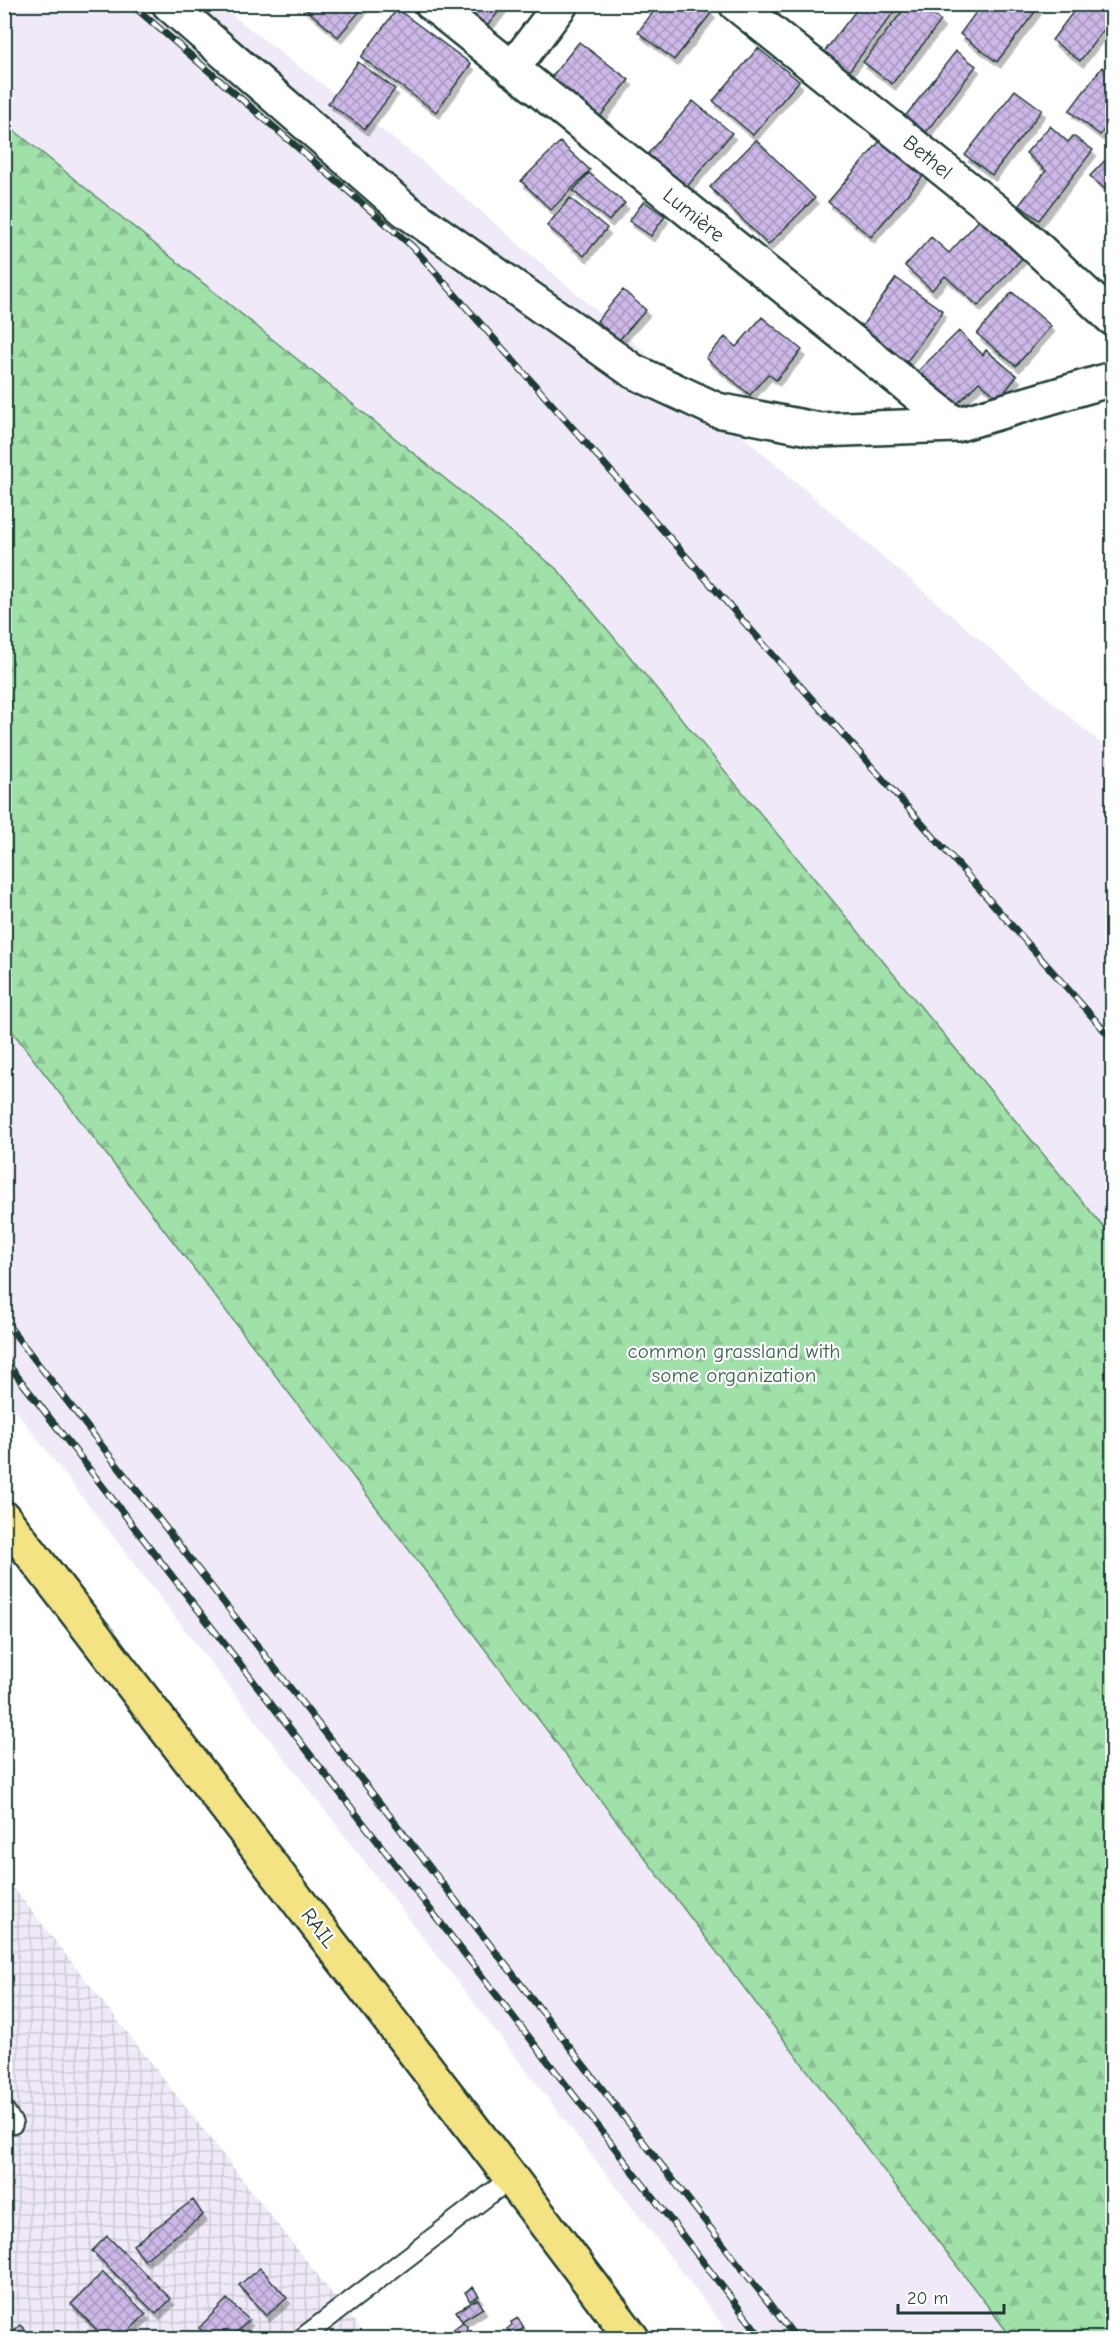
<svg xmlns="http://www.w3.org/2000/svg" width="1117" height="2343" viewBox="0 0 1117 2343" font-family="'Comic Neue',sans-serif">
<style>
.built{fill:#f0eaf8}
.industrial{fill:url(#industrial-grid)}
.forest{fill:url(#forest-firs);stroke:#608e6e;stroke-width:1.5}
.building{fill:url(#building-cross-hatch);stroke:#1f3d34;stroke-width:1.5;filter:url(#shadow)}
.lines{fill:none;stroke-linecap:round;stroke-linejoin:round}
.lane-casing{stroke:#1f3d34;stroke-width:22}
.street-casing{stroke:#1f3d34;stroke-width:38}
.primary-casing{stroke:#1f3d34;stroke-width:38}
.lane{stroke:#fff;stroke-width:18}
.street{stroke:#fff;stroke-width:33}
.primary{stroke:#f4e382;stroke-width:33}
.rail-casing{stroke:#1f3d34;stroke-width:7}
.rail{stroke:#fff;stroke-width:4.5;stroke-dasharray:14;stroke-linecap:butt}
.labels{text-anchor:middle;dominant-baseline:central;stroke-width:4.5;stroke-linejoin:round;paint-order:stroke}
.street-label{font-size:21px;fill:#1f3d34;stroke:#fff}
.park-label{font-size:21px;fill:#3f6651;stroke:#fff}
</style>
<defs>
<pattern id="industrial-grid" width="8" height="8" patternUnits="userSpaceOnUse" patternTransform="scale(1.5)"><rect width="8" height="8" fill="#f0eaf8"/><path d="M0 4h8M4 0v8" fill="none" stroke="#cdcad5"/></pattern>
<pattern id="forest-firs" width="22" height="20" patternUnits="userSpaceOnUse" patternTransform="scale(1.5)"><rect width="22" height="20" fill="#a0e0a9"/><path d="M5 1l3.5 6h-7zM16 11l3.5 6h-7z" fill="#89c192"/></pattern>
<pattern id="building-cross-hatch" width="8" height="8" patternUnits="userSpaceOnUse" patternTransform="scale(1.5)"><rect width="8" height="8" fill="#cdb8e8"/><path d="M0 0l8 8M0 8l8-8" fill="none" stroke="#a697bd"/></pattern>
<filter id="shadow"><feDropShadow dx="3.5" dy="6" stdDeviation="0" flood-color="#0004"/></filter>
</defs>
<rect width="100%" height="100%" fill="#fff"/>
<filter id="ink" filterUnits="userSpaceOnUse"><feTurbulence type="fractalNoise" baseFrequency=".0167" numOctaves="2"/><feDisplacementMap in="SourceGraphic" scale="12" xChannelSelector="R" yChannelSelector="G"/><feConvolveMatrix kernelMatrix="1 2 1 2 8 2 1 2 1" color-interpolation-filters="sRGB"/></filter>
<g filter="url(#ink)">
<!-- built -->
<path class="built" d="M5,5H219L422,161L1112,753V2338H733L5,1397Z"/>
<!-- industrial -->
<path class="industrial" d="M5,1877L367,2338H5Z"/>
<!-- forest -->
<path class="forest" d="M5,123L558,570L1112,1237V2338H1012L5,1022Z"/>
<!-- building -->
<path class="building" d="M300,4H366L338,37Z
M469,4H505L483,31L462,14Z
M659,4H702L712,12L674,60L638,32Z
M752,4H780L766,18Z
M861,4H900L849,71L824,52Z
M908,4H919L941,21L892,84L863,62Z
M982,4H1041L997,62L960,34Z
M1079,4H1093L1112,19L1080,61L1052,40Z
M397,9L471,64L436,112L361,57Z
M579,42L629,80L598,119L549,80Z
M758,48L799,81L753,135L713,101Z
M956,51L976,66L924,135L903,119Z
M358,62L395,89L365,129L328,103Z
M1102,67L1112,76V119L1100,135L1069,111Z
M1015,90L1042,110L992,175L965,155Z
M693,101L732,133L685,189L646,156Z
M1050,126L1068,142L1073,136L1093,150L1039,220L1019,205L1046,171L1026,153Z
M756,140L815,198L768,245L710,187Z
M880,141L923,176L871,237L828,202Z
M560,142L590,170L551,210L521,181Z
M1111,154L1112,155V195L1090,176Z
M589,173L625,203L609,221L573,191Z
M570,198L607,228L584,256L547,226Z
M644,201L665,216L651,236L629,221Z
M982,217L1025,255L978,306L945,276L932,290L905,266L931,237L949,253Z
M896,278L943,311L906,363L859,330Z
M623,290L646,310L619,340L597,321Z
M1012,292L1051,326L1016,366L977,334Z
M762,317L802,350L776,380L768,374L750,395L706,358L725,337L736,347Z
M959,331L983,355L986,350L1017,376L999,399L979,382L954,407L918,371Z
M193,2200L203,2215L144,2260L133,2245Z
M107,2236L171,2299L156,2314L92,2251Z
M260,2268L287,2298L266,2316L239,2285Z
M103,2272L146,2314L121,2338H105L71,2304Z
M473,2287L479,2296L470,2301L465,2292Z
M227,2299L249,2320L231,2338H210L199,2328Z
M478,2299L483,2308L462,2321L456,2311Z
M518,2318L524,2328L511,2336L507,2329L512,2325L511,2322Z
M463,2322L467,2326L466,2334L460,2338H451L447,2334Z
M20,2325L34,2338H6Z"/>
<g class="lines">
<defs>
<path id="lane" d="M4,2109L13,2124
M302,2338L511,2178"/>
<path id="street" d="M169,4L405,210L633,371L717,410L819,430L956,425L1112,379
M432,4L956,425
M736,4L1007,220L1112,318
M512,69L561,4"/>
<path id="primary" d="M4,1518L511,2178L632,2338"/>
</defs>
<!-- lane casing -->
<use href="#lane" class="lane-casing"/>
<!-- street casing -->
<use href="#street" class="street-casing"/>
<!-- primary casing -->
<use href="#primary" class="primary-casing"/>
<!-- lane -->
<use href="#lane" class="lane"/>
<!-- street -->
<use href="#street" class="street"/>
<!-- primary -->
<use href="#primary" class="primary"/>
<defs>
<path id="rail" d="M131,4L413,247L1112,1039
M4,1320L796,2338
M4,1359L762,2338"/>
</defs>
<!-- rail casing -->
<use href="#rail" class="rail-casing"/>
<!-- rail -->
<use href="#rail" class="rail"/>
</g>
</g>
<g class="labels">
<!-- street labels -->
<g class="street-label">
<text transform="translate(928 157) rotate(39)">Bethel</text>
<text transform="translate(694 215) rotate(39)">Lumière</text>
<text transform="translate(319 1928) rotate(53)">RAIL</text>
</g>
<!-- park labels -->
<g class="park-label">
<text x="734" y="1351">common grassland with<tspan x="734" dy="24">some organization</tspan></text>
</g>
</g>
<!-- margin -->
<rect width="1117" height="2343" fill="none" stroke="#fff" stroke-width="24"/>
<rect x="12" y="12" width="1093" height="2319" fill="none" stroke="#1f3d34" stroke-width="2" filter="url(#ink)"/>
<!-- scale -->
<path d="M898 2304v9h106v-9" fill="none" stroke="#1f3d34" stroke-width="3"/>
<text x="907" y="2304" font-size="18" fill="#1f3d34" stroke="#ffffff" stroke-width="4.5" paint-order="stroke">20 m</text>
</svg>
